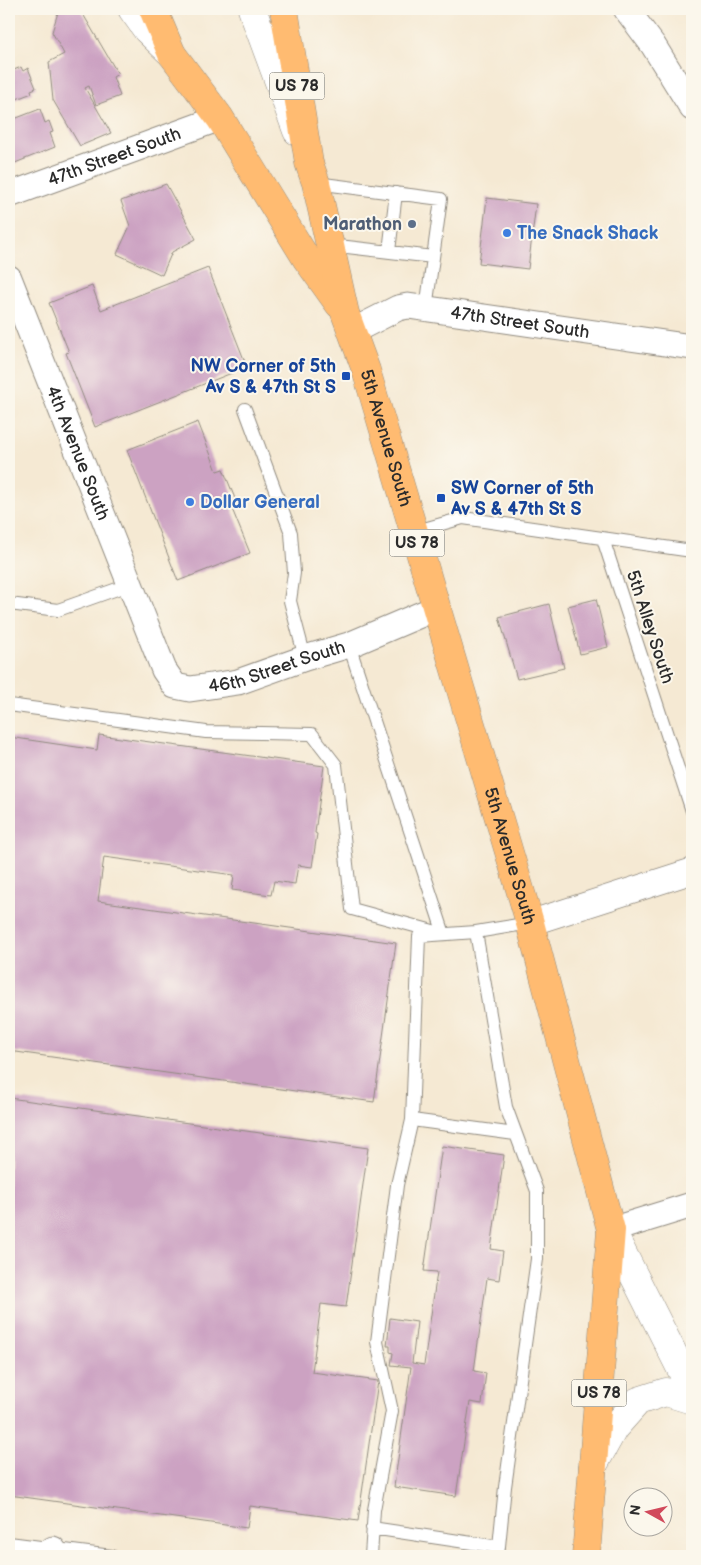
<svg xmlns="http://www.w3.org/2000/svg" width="701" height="1565" viewBox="0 0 701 1565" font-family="'Balsamiq Sans',sans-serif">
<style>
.building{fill:#cca2c2}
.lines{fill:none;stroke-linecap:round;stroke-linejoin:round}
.service-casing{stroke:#908a7f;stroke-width:14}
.minor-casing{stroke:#908a7f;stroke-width:27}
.tertiary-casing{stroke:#908a7f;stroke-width:29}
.primary-casing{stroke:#908a7f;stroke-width:29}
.service{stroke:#fff;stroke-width:12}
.minor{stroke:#fff;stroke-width:25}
.tertiary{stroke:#fff;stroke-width:28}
.primary{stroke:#ffbb71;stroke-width:28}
.service-dot{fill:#5c6f8a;stroke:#fbf7ec;stroke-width:2}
.shop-dot{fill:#3f7fe0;stroke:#fbf7ec;stroke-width:2}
.transit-dot{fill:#1a4fb4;stroke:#fbf7ec;stroke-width:2}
.labels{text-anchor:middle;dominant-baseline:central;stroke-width:4;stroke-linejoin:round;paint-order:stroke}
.shield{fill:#fbf7ec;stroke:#696865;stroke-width:1}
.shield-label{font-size:16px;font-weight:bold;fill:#2b2b2b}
.street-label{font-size:18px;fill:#2b2b2b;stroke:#fbf7ec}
.service-label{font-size:18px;font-weight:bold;fill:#4e5e75;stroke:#fbf7ec;text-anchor:end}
.shop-label{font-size:18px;font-weight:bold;fill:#366cbe;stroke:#fbf7ec;text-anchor:start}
.transit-label{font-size:18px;font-weight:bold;fill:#164399;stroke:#fbf7ec;text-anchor:end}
</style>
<rect width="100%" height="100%" fill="#fbf7ec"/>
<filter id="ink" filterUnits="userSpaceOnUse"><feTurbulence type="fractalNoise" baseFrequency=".02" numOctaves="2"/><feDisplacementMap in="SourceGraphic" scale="10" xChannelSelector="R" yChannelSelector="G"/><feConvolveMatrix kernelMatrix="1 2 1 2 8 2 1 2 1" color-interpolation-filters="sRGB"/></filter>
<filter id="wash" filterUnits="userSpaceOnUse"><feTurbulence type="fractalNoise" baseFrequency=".0096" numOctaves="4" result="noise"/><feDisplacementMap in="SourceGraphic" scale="20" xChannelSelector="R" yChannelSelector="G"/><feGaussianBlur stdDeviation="1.12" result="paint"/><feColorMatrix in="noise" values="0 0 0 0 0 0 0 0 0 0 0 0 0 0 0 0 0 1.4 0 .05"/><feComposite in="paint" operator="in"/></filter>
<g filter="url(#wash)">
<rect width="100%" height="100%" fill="#f5e9d3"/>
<g id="blocks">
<!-- building -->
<path class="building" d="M59,9H80L118,74L113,77L120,96L96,105L89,86L85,88L111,133L80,146L53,100L49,62L64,54L52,32Z
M21,67L23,71L28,68L36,88L31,90L32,93L9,102V72Z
M40,109L45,123L49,121L53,132L50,133L55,147L10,165L9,161V121Z
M166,184L196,239L172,252L162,275L117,254L130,226L121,201Z
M487,198L536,204L528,269L479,263Z
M208,268L247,367L95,427L66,353L69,352L49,303L92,286L101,310Z
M198,422L217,471L223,469L236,501L230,504L250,553L178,581L127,450Z
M596,599L608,647L580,654L568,606Z
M549,604L564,668L517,679L499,617Z
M99,735L324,766L315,833L317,834L312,867L298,865L295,884L274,881L271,895L232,890L234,875L104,857L98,901L396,943L374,1102L9,1051V737L97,750Z
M9,1098L368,1148L346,1307L321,1304L312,1372L378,1381L358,1521L250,1506L247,1528L9,1495Z
M442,1146L504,1155L491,1249L503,1251L499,1280L487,1278L474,1371L486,1373L482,1404L470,1402L456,1496L394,1487L411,1367L391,1365L393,1353L390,1352V1346H387L390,1318L417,1322L412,1363L424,1365L437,1272L424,1271Z"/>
</g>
</g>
<g filter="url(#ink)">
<use href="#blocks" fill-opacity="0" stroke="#908a7f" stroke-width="1"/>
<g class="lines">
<defs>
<path id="service" d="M316,183L441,199L426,309
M330,245L433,257
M389,251L396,193
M245,409L291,533L294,573L290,601L305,658
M413,532L463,518L692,551
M603,539L692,811
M9,604L58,610L131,584
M349,645L444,934
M9,705L206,732L312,734L336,765L352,909L444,934
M476,932L506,1107L537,1191V1259L505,1487L498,1556
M515,1134L412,1120L419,936L476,932L530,923
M372,1528L499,1547
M9,1543L112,1556
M371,1556L374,1510L392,1411L377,1342L397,1185L412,1120"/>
<g id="minor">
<path d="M626,9L653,45L692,108"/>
<path id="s1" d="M9,195L220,118"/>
<path id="s2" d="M9,278L164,670L175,686L190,689L238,682L305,658L349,645L436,608"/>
<path id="s3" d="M353,331L398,308L408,306L692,347"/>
<path d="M530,923L692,871"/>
<path d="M611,1230L692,1205"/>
<path d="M53,1549L58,1556"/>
</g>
<path id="tertiary" d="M132,9L147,30L172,54
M252,9L297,131
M611,1230L692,1391
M593,1466L614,1428L638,1401L666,1392L692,1400"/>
<g id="primary">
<path d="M153,9L172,54L220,118L306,258L339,304"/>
<path id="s4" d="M284,9L309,163L316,183L345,313L366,370L530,923L611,1230L586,1556"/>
</g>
</defs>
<!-- service casing -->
<use href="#service" class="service-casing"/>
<!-- minor casing -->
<use href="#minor" class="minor-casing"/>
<!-- tertiary casing -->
<use href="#tertiary" class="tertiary-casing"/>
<!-- primary casing -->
<use href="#primary" class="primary-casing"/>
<!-- service -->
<use href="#service" class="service"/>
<!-- minor -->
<use href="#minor" class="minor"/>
<!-- tertiary -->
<use href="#tertiary" class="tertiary"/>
<!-- primary -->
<use href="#primary" class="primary"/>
</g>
</g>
<!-- markers -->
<circle class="service-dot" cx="412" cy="224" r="5"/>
<g class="shop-dot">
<circle cx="507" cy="233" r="5"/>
<circle cx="190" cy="502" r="5"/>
</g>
<g class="transit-dot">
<rect x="341" y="371" width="10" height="10" rx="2.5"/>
<rect x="436" y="493" width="10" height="10" rx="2.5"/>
</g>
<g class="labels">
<!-- shield labels -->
<g class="shield">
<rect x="269.5" y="72.5" width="55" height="27" rx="4"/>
<rect x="389.5" y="529.5" width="55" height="27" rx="4"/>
<rect x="571.5" y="1379.5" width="55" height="27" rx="4"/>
</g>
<g class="shield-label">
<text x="297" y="86">US 78</text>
<text x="417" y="543">US 78</text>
<text x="599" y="1393">US 78</text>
</g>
<!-- street labels -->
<g class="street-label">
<text stroke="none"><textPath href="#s1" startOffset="112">47th Street South</textPath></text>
<text stroke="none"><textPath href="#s3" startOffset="174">47th Street South</textPath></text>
<text stroke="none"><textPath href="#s4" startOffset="442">5th Avenue South</textPath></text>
<text stroke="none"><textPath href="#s2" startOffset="188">4th Avenue South</textPath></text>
<text transform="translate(650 627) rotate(72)">5th Alley South</text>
<text stroke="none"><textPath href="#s2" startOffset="546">46th Street South</textPath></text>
<text stroke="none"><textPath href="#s4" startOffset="878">5th Avenue South</textPath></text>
</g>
<!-- service labels -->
<g class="service-label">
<text x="402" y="224">Marathon</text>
</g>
<!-- shop labels -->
<g class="shop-label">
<text x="517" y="233">The Snack Shack</text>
<text x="200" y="502">Dollar General</text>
</g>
<!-- transit labels -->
<g class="transit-label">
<text x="336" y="366">NW Corner of 5th<tspan x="336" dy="21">Av S &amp; 47th St S</tspan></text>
<text x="451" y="488" text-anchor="start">SW Corner of 5th<tspan x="451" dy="21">Av S &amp; 47th St S</tspan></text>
</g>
</g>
<!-- margin -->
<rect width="701" height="1565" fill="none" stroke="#fbf7ec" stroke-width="30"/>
<!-- north arrow -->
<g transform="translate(648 1512) rotate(278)"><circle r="24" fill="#fbf7ec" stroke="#a8a59f"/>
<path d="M0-4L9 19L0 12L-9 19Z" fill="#d1495b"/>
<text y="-8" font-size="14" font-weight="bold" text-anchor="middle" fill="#2b2b2b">N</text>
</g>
</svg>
